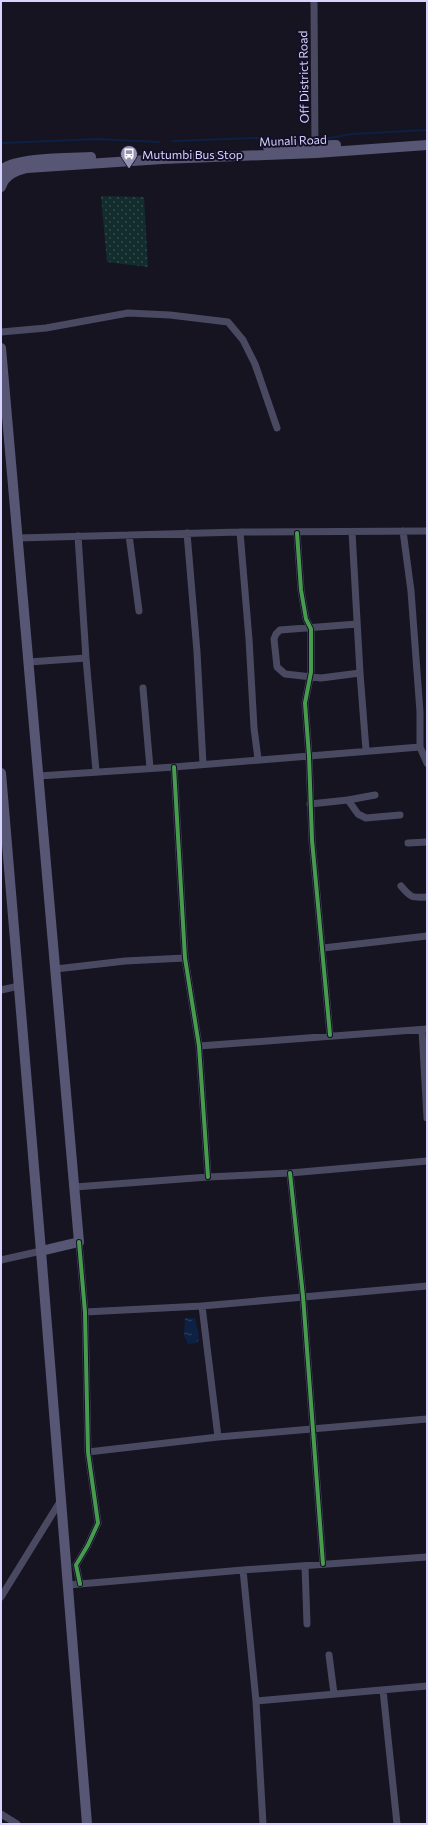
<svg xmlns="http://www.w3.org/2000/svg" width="428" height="1825" viewBox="0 0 428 1825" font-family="Commissioner,sans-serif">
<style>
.grass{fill:url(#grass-dots)}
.water{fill:url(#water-ripples)}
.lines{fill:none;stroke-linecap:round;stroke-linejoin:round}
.stream{stroke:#0d2144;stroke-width:2}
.street{stroke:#4a4962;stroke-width:7}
.secondary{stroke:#575674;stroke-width:10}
.cycleway-casing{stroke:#130f26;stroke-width:6}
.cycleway{stroke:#469c4c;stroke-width:4}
.labels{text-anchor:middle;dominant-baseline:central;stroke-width:4;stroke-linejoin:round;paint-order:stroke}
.street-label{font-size:12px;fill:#d9d4ff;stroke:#130f26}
.poi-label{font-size:12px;fill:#d9d4ff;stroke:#130f26;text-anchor:start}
</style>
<defs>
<pattern id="grass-dots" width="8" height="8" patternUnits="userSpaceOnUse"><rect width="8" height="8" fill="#132c2d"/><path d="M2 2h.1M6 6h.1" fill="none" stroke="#354a4c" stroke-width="1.8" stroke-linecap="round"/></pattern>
<pattern id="water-ripples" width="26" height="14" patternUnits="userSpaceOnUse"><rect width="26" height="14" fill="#0d2144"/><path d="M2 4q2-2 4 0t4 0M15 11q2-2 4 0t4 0" fill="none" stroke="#304060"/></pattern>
</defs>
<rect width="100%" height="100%" fill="#161421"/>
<!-- grass -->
<path class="grass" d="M101,196L144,197L148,267L107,262Z"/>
<!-- water -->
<path class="water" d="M185,1318H195L199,1336L198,1343L188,1344L184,1335Z"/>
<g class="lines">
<!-- stream -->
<path class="stream" d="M324,139L352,134L427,130
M173,141L254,138L308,140
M1,143L97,139L159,142"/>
<!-- street -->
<path class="street" d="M314,1L315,149
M1,332L46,328L128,313L170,315L228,322L243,340L255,364L277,428
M403,531L411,591L420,712V747L427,763
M240,532L249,639L254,728L258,759
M352,532L360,673L366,750
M187,533L197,652L203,764
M297,533L301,590L306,619L311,629V672L305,703L309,756L312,840L330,1035
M129,535L139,611
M78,536L86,658L96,771
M18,538L240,532L427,531
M357,624L280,630L276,634L274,639L277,667L285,674L321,678L360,673
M29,662L86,658
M143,688L150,768
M174,767L185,958L199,1046L208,1177
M39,776L174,767L420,747
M348,800L358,814L366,818L400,815
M310,804L348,800L375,795
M408,843L427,842
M401,886C411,898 412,898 427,897
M323,948L427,936
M56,969L125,961L185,958
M1,990L19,986
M422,1030L427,1118
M199,1046L427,1029
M290,1173L303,1296L323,1564
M75,1187L208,1177L290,1173L427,1161
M79,1242L85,1312L88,1452L98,1523L88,1545L76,1565L80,1584
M1,1260L41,1251
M202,1306L218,1437
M85,1312L202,1306L427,1286
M88,1452L218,1437L427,1419
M305,1566L307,1624
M243,1570L256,1701L263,1824
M68,1585L243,1570L427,1557
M1,1597L61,1500
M329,1655L334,1694
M383,1690L397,1824
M256,1701L427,1686
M1,1814L17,1824"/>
<!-- secondary -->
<path class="secondary" d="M268,147L336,145
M1,170C15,157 70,158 91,157
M1,187C5,175 15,171 27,168L162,159L316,153L427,145
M1,348L79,1242L41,1251
M1,773L41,1251L87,1824"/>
<defs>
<path id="cycleway" d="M297,533L301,590L306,619L311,629V672L305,703L309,756L312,840L330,1035
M174,767L185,958L199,1046L208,1177
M290,1173L303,1296L323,1564
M79,1242L85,1312L88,1452L98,1523L88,1545L76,1565L80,1584"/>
</defs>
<!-- cycleway casing -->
<use href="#cycleway" class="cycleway-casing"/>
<!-- cycleway -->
<use href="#cycleway" class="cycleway"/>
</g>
<!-- icons -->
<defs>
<symbol id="bus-pin" viewBox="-11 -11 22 30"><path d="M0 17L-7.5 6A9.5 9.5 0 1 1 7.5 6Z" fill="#9591b1" stroke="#130f26"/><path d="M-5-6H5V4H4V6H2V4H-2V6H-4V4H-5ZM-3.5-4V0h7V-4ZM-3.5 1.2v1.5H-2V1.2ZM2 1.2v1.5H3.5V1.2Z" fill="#fff"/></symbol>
</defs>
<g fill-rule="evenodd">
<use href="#bus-pin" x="119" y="144" width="20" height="27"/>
</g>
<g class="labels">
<!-- street labels -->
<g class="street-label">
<text transform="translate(303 77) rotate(-91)">Off District Road</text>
<text transform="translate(293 140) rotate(-2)">Munali Road</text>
</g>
<!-- poi labels -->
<g class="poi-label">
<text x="142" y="154">Mutumbi Bus Stop</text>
</g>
</g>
<!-- border -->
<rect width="428" height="1825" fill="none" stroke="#d9d4ff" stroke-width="4"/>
</svg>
